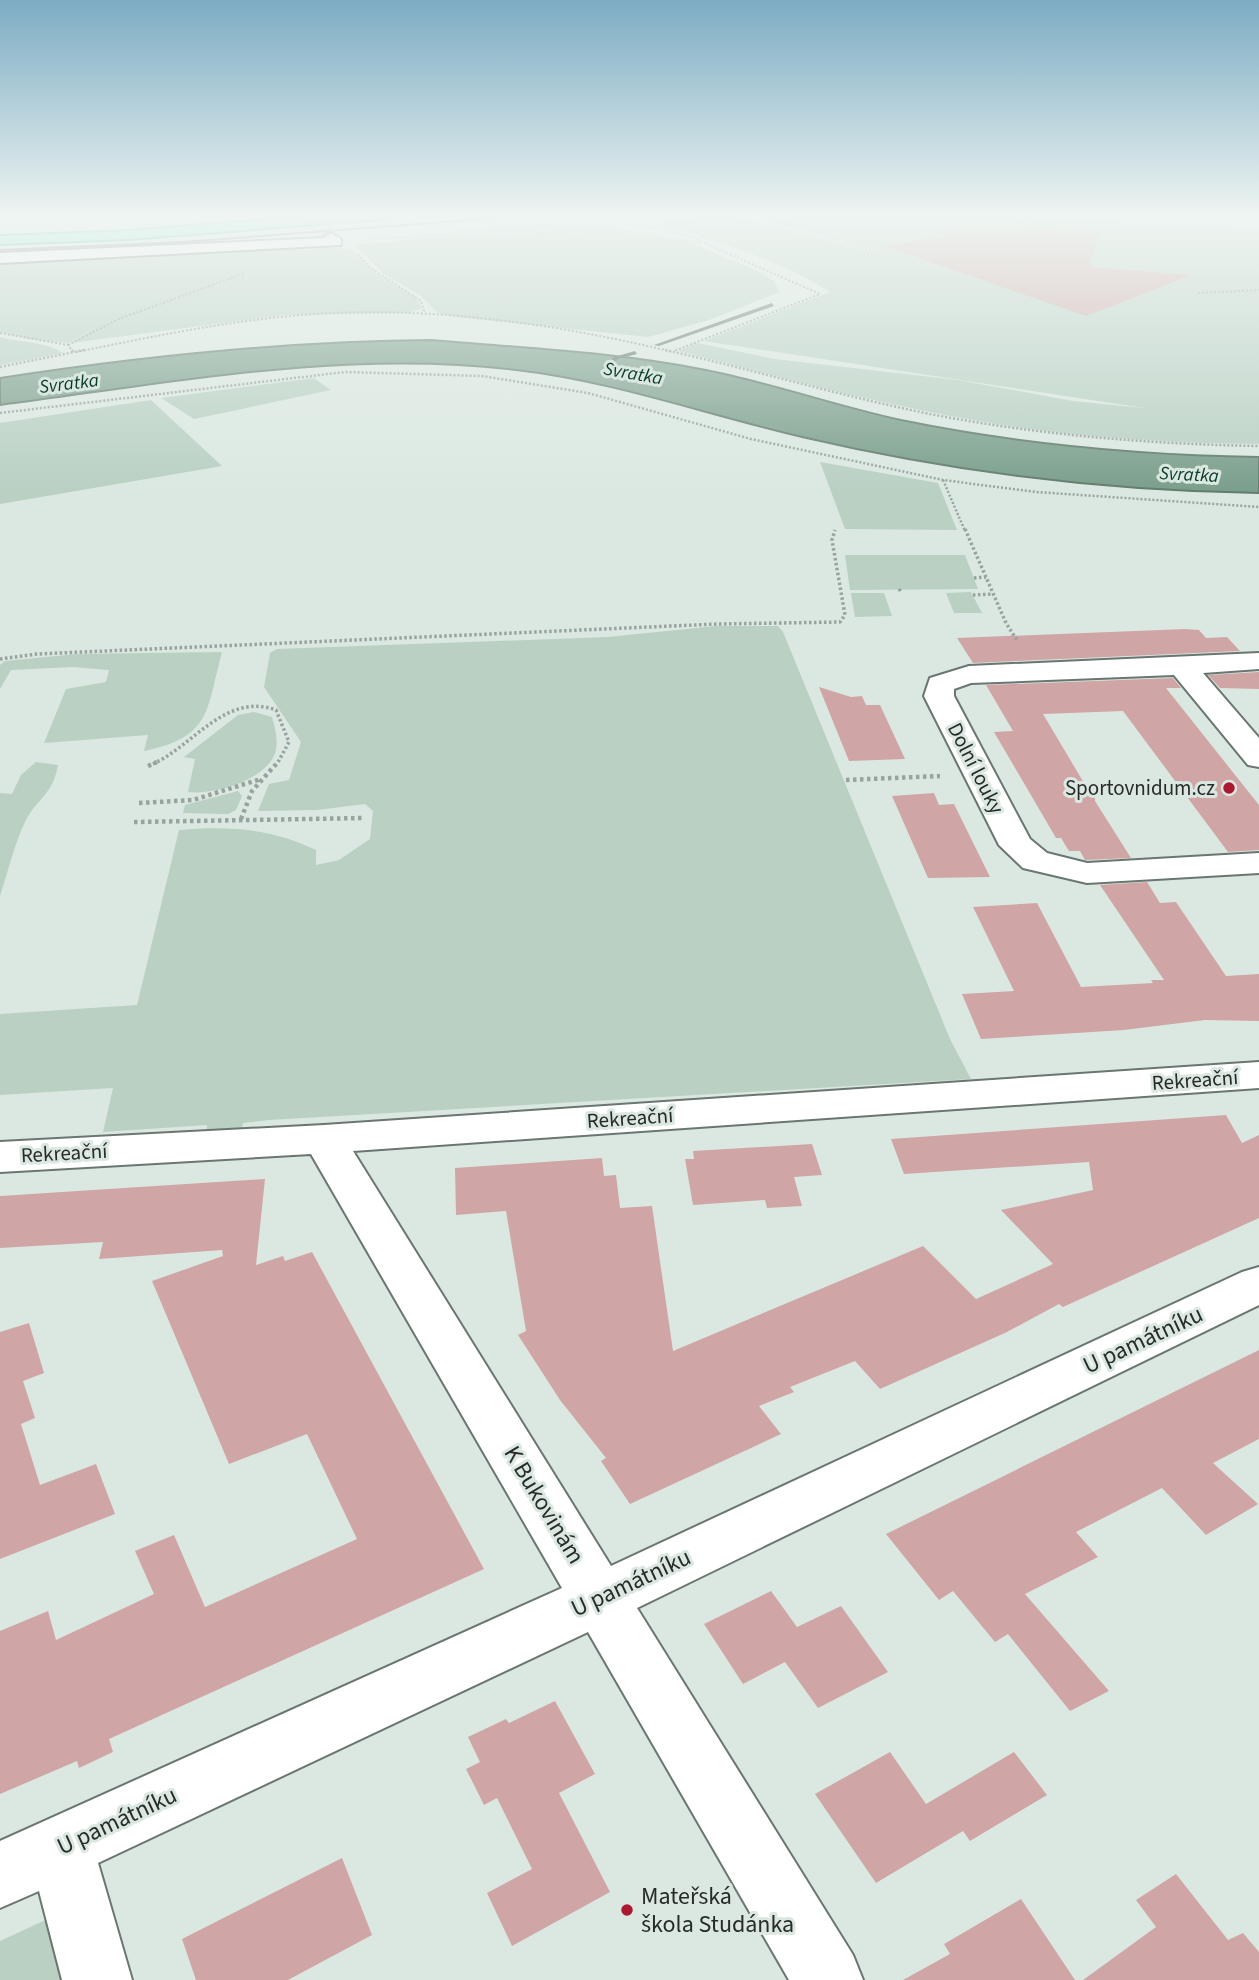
<svg xmlns="http://www.w3.org/2000/svg" width="1259" height="1980" viewBox="0 0 1259 1980" font-family="'Source Sans 3',sans-serif">
<style>
.green{fill:#b9d0c3}
.water{fill:#7b9f8c;stroke:#627c6e;stroke-width:2}
.lines{fill:none;stroke-linecap:round;stroke-linejoin:round}
.stream{fill:#627c6e;fill-rule:evenodd}
.building{fill:#cfa6a5}
.minor-tunnel{stroke:#b7c2bc;stroke-width:16;stroke-dasharray:16 8;stroke-linecap:butt}
.minor-casing{stroke:#6a7670;stroke-width:4}
.major-casing{stroke:#10a072;stroke-width:4}
.path-far3{stroke:#99a39e;stroke-width:2;stroke-dasharray:2 2;stroke-linecap:butt}
.path-far2{stroke:#99a39e;stroke-width:2.5;stroke-dasharray:2 2;stroke-linecap:butt}
.path-far1{stroke:#99a39e;stroke-width:3.5;stroke-dasharray:2.5 2.5;stroke-linecap:butt}
.path{stroke:#99a39e;stroke-width:4.5;stroke-dasharray:3.5 3.5;stroke-linecap:butt}
.minor{fill:#fff;fill-rule:evenodd}
.major{fill:#68ecc2;fill-rule:evenodd}
.tram{stroke:#656d68;stroke-width:2}
.poi-dot{fill:#ad1831;stroke:#dbe8e1;stroke-width:2.5}
.labels{text-anchor:middle;dominant-baseline:central;stroke-width:6;stroke-linejoin:round;paint-order:stroke}
.far-water-label{font-size:19px;font-style:italic;fill:#0a3b28;stroke:#dbe8e1}
.street-label{font-size:21px;fill:#272c29;stroke:#dbe8e1}
.poi-label{font-size:21px;fill:#272c29;stroke:#dbe8e1;text-anchor:end}
.near-street-label{font-size:24px;fill:#272c29;stroke:#dbe8e1}
.near-poi-label{font-size:24px;fill:#272c29;stroke:#dbe8e1;text-anchor:start}
</style>
<rect width="100%" height="100%" fill="#dbe8e1"/>
<!-- green -->
<path class="green" d="M705,214L740,217L872,251L874,249L758,217L764,214H1030L1028,216L1259,230V444C1163,443 1068,437 973,420C874,403 776,376 678,351L697,343L775,359L958,380L1073,401L1144,408L704,341L830,292C778,258 713,240 653,223Z
M545,223L612,227L673,237L556,231L352,241Z
M567,232L687,241L760,272L775,282L779,292L709,320L648,337L455,317L438,313L420,295L384,274L355,244Z
M277,247L310,250L324,247L350,249L376,273L415,297L422,308L409,313L284,315L71,343L98,326L69,343L30,339L0,332V260Z
M0,337C21,343 45,341 63,353L0,365Z
M314,378L331,390L194,419L161,398Z
M151,400L222,466L0,504V423Z
M820,462L938,483L957,530L845,529Z
M845,555H965L978,589L850,590Z
M971,592L982,613H954L946,593Z
M851,593H884L892,616L855,617Z
M716,626H778L783,632L950,1039L971,1079L269,1120L243,1123L241,1134L206,1136L207,1125L103,1132L113,1088L0,1095V1014L137,1005L179,830C228,826 270,828 316,850V865L339,860L370,839L373,811L365,804L317,810L258,811L269,784L289,780L301,742L264,687L270,653L277,649L608,637Z
M222,652C206,711 212,737 144,751L148,735L44,743L66,689L106,682L109,670L73,667L11,670L0,689V665L5,661L77,654Z
M254,712L272,717C275,727 278,739 276,750C269,780 213,795 188,792L195,759L184,757L238,715Z
M36,762L58,765C53,795 36,799 25,822C14,845 8,872 0,896V793L12,794L21,775Z
M238,791L242,796L236,810L228,814L183,813L185,805Z
M104,1893L129,1980H0V1941Z"/>
<!-- water -->
<path class="water" d="M432,340C523,348 616,352 706,370C772,383 836,406 901,420C1018,444 1140,455 1259,457V493C1105,491 952,472 802,437C707,415 613,381 516,370C344,349 170,383 0,405V378C143,356 287,341 432,340Z"/>
<g class="lines">
<!-- stream -->
<path class="stream" d="M772,303L774,306L659,346L654,345Z
M635,351L637,354L618,359L607,369L602,368L614,357Z"/>
</g>
<!-- building -->
<path class="building" d="M1054,229L1100,231L1089,267L1192,275L1086,316L881,245L948,237L940,230Z
M1185,629L1199,630L1206,638L1227,637L1240,651L973,663L957,638Z
M1259,672V689L1220,688L1208,675Z
M1173,678L1181,688H1166L1259,805V850L1228,852L1123,711L1043,714L1084,783L1095,788V801L1131,858L1085,860L1080,851H1069L1061,838H1056L994,732L1013,731L986,685Z
M819,687L851,697L862,696L866,705H880L905,759L849,761Z
M934,793L939,805L954,804L990,877L928,878L892,796Z
M1147,882L1160,903L1176,902L1226,976L1259,974V1021L1205,1020L1124,1030L981,1039L962,994L1014,991L973,907L1037,903L1081,987L1153,983L1151,980H1164L1100,885Z
M1226,1115L1242,1143L1259,1135V1218L1063,1307L1059,1304L1007,1332L880,1389L855,1361L790,1387L794,1392L759,1406L781,1434L630,1504L601,1461L606,1458L560,1400L518,1335L526,1331L506,1211L456,1215L455,1168L602,1158L604,1176L616,1175L620,1208L652,1206L673,1351L923,1246L976,1299L1053,1264L1001,1210L1093,1190L1089,1162L904,1174L891,1139Z
M812,1144L822,1175L794,1177L802,1206L767,1208L765,1200L693,1205L685,1159H694L693,1151Z
M265,1179L256,1265L283,1256L285,1261L312,1252L484,1569L109,1739L113,1752L79,1768L77,1761L0,1794V1631L48,1611L56,1640L154,1594L135,1551L174,1535L205,1607L357,1539L307,1434L229,1464L152,1281L223,1256L222,1250L99,1259L103,1242L0,1248V1196Z
M29,1323L44,1373L23,1381L35,1418L21,1424L40,1485L96,1464L115,1514L0,1559V1332Z
M1259,1350V1439L1213,1463L1258,1504L1206,1535L1162,1488L1076,1532L1098,1557L1025,1594L1109,1691L1070,1711L1008,1634L995,1642L953,1591L939,1600L886,1534Z
M771,1591L797,1627L841,1606L888,1672L818,1708L785,1662L743,1684L704,1624Z
M555,1701L595,1774L559,1793L610,1892L512,1946L487,1893L532,1869L497,1798L484,1805L466,1769L480,1762L468,1737L506,1719L509,1723Z
M890,1752L926,1804L1014,1752L1047,1795L970,1841L963,1831L876,1883L815,1794Z
M342,1858L372,1935L288,1980H196L182,1939Z
M1176,1874L1228,1940L1243,1933L1259,1952V1980H1083L1156,1927L1136,1900Z
M1021,1899L1075,1980H903L950,1954L944,1944Z"/>
<g class="lines">
<!-- minor-tunnel -->
<path class="minor-tunnel" d="M306,215L331,237"/>
<defs>
<path id="minor" d="M298,214H312L313,215L306,219Z
M331,233L341,239V245L0,263V253L324,238Z
M1259,653V669L1203,673L1259,738V767L1248,765L1174,675L971,683L954,689V696L1030,839L1047,853L1087,863L1259,853V873L1087,883L1023,868L999,845L924,696L930,678L969,666Z
M1259,1062V1088L353,1151L611,1566L1242,1272L1259,1267V1305L637,1608L853,1955L863,1980H789L588,1632L98,1863L132,1980H62L39,1891L0,1908V1841L562,1588L311,1154L0,1172V1142L324,1125Z"/>
<path id="major" d="M342,214H401L394,218L129,239L0,244V236L129,231Z"/>
</defs>
<!-- minor casing -->
<use href="#minor" class="minor-casing"/>
<!-- major casing -->
<use href="#major" class="major-casing"/>
<!-- path-far3 -->
<path class="path-far3" d="M580,214L684,234L820,294L674,351
M762,214L756,216L873,250
M618,218L663,214
M591,229L615,225L613,222
M399,241L575,231L700,242
M358,254L368,266L421,301L424,311L420,316
M1198,293L1259,290
M0,333L68,345L73,352
M68,345L119,319L245,273
M76,352C151,337 226,321 302,315C426,305 553,323 673,352"/>
<!-- path-far2 -->
<path class="path-far2" d="M72,350L74,353
M665,350C754,370 841,396 930,414C1039,435 1148,444 1259,446
M0,367L84,350
M0,413L345,372L482,376L588,393L751,439L943,480L1036,492L1259,507
M943,480L965,531"/>
<!-- path-far1 -->
<path class="path-far1" d="M965,529L1006,623L1018,642
M974,578L986,577
M899,589L902,593
M973,595L993,594
M0,659L37,654L717,624L840,622L845,615L832,540L835,530
M153,764C194,745 226,692 276,710L289,742L277,764"/>
<!-- path -->
<path class="path" d="M148,766L157,762
M846,780L940,776
M139,803L193,800L261,779
M241,819L252,791L278,762
M134,822L364,818"/>
<!-- minor -->
<use href="#minor" class="minor"/>
<!-- major -->
<use href="#major" class="major"/>
<!-- tram -->
<path class="tram" d="M0,250L183,242L551,214"/>
</g>
<!-- sky -->
<linearGradient id="sky" x2="0" y2="1"><stop stop-color="#7cacc3"/><stop offset="0.44" stop-color="#eff5f2"/><stop offset="1" stop-color="#eff5f2" stop-opacity="0"/></linearGradient>
<rect width="1259" height="491" fill="url(#sky)"/>
<!-- markers -->
<g class="poi-dot">
<circle cx="1229" cy="788" r="7"/>
<circle cx="627" cy="1910" r="7"/>
</g>
<g class="labels">
<!-- far-water labels -->
<g class="far-water-label">
<text transform="translate(633 374) rotate(10)">Svratka</text>
<text transform="translate(69 384) rotate(-7)">Svratka</text>
<text transform="translate(1189 475) rotate(3)">Svratka</text>
</g>
<!-- street labels -->
<g class="street-label">
<text transform="translate(976 768) rotate(63)">Dolní louky</text>
<text transform="translate(1195 1080) rotate(-4)">Rekreační</text>
<text transform="translate(630 1118) rotate(-4)">Rekreační</text>
<text transform="translate(64 1153) rotate(-3)">Rekreační</text>
</g>
<!-- poi labels -->
<g class="poi-label">
<text x="1215" y="788">Sportovnidum.cz</text>
</g>
<!-- near-street labels -->
<g class="near-street-label">
<text transform="translate(1143 1340) rotate(-25)">U památníku</text>
<text transform="translate(544 1505) rotate(59)">K Bukovinám</text>
<text transform="translate(631 1583) rotate(-25)">U památníku</text>
<text transform="translate(117 1821) rotate(-25)">U památníku</text>
</g>
<!-- near-poi labels -->
<g class="near-poi-label">
<text x="641" y="1896">Mateřská<tspan x="641" dy="28">škola Studánka</tspan></text>
</g>
</g>
</svg>
